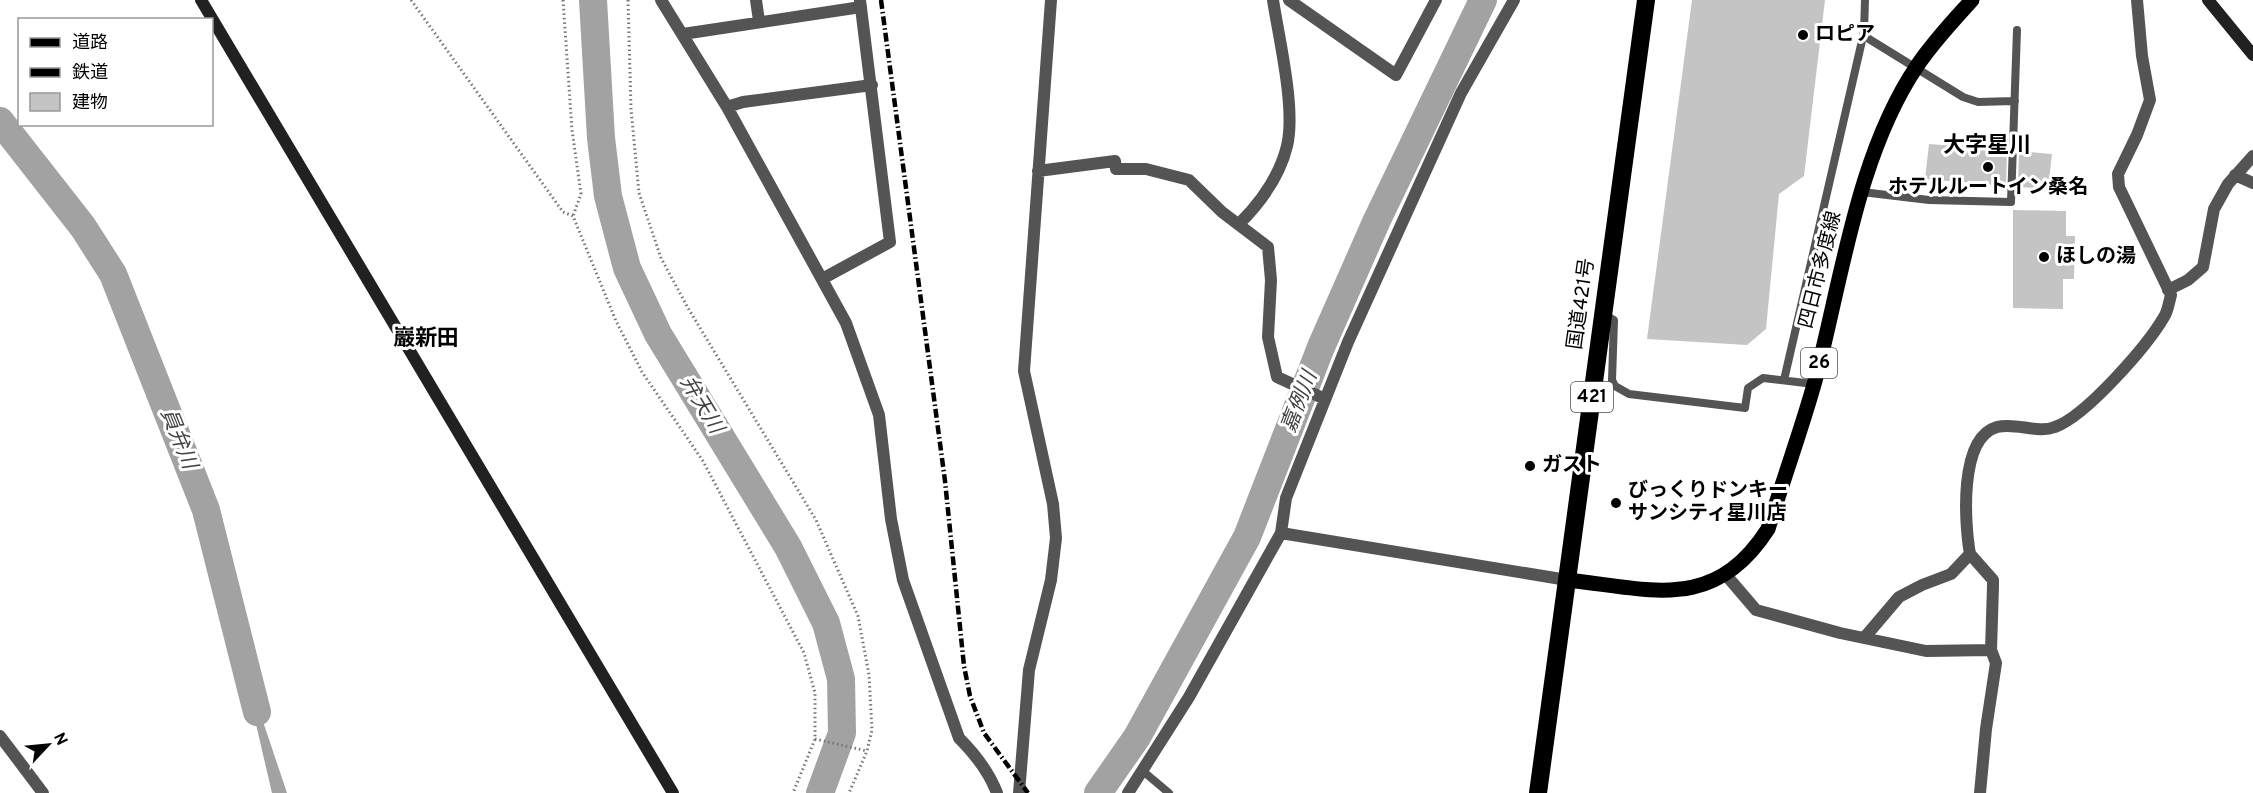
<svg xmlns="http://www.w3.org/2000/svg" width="2253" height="793" viewBox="0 0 2253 793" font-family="Overpass,'Noto Sans JP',sans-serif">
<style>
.water{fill:#a2a2a2}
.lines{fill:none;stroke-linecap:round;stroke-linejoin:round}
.river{stroke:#a2a2a2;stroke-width:28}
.building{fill:#c4c4c4}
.path{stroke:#767676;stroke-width:3;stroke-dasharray:1.5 3;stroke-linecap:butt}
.lane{stroke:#545454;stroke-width:8}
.street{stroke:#545454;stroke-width:12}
.secondary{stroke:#212121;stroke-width:12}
.primary{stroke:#000;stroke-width:15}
.highway{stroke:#000;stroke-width:18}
.rail{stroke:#000;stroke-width:4.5;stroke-dasharray:9 3 1.5 3;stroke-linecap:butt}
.poi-dot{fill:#000;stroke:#fff;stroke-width:2}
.labels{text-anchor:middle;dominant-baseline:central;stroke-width:6;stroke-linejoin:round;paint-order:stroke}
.shield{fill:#fff;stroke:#4c4c4c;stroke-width:1.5}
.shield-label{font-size:18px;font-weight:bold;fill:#000}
.poi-label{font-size:20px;font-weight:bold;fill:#000;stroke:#fff;text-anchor:start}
.street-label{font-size:20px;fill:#000;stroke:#fff}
.water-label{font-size:21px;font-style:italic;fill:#434343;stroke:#fff}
.quarter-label{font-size:22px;font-weight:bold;fill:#000;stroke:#fff}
</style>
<rect width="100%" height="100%" fill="#fff"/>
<!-- water -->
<path class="water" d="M238,647L287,793H272Z"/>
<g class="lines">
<!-- river -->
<path class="river" d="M593,0L601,138L608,196L627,268L658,334L788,547L826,623L841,679L842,733L820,793
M0,121L83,227L113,274L206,510L257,712
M1098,793L1137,737L1247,537L1321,347L1377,220L1483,0"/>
</g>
<!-- building -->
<path class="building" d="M1692,0H1825L1804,176L1779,194L1766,329L1747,345L1647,339Z
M1929,144L2007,150L2006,186L1925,179Z
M2019,151L2052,154L2048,189L2018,187Z
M2013,210L2066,211V236H2075L2074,279H2063V309L2013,308Z"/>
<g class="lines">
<!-- path -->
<path class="path" d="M411,0L563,212L573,216L616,321L642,372L703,461L804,653L815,693V739L793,793
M563,0L572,130L581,194L573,216
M628,0L631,109L639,193L661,258L688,308L816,520L858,616L869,675L872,730L867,751L849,793
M815,739L867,751"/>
<!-- lane -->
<path class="lane" d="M1865,0L1864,32L1869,39L1963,97L1978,102L2015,101
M1862,192L1929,200L2011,202L2017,30
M1603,314L1614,320L1612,380L1615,386L1629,394L1745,408L1748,388L1763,378L1814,384
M1784,380L1864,32
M1144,772L1169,793"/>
<!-- street -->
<path class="street" d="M661,0L727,107L846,323L879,415L891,519L903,580L959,738C974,753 989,772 997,793
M756,0L759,21
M1289,0L1396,75L1436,0
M683,34L861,7
M727,107L743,102L872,85
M1038,171L1115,161L1116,169H1146L1189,180L1222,212L1268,247L1271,280L1268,337L1277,377L1325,399
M2235,175L2253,183
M1239,224C1260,203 1280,175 1287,146C1296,109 1279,39 1273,0
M822,279L890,242L860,0
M2168,290L2188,280L2203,267L2214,209L2228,184L2253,156
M1281,533L1567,580
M1970,554L1993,580V586L1991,650L1996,663L1986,729L1980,793
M1726,575L1756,610L1840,633L1926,651L1991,650
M1865,637L1899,597L1922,585L1951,574L1970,554C1965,526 1958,438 1997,427C2016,422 2037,434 2055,427C2086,416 2147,346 2164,317C2168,311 2169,302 2171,295L2119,187L2118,174L2137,135L2150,100L2142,56L2137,0
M0,736L43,793
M1019,793L1029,670L1051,580L1056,538L1053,504L1024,371L1051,0
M1128,793L1189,697L1281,533L1286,498L1348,342L1461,93L1514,0"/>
<!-- secondary -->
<path class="secondary" d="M201,0L673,793
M2208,0L2253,55"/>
<!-- primary -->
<path class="primary" d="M1567,580C1651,589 1714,613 1768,529C1783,480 1801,431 1815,381C1842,279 1857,155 1917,66C1933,42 1953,21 1972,0"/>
<!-- highway -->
<path class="highway" d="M1538,793L1646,0"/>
<!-- rail -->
<path class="rail" d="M881,0L945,481L964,666L970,696L984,733L1028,793"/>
</g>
<!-- markers -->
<g class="poi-dot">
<circle cx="1803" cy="35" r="6"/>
<circle cx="1988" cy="167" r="6"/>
<circle cx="2044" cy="257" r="6"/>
<circle cx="1530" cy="466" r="6"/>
<circle cx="1616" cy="503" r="6"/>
</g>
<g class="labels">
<!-- shield labels -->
<g class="shield">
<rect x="1801" y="348" width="36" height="30" rx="4.5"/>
<rect x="1571" y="382" width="42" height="30" rx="4.5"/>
</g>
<g class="shield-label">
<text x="1819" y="363">26</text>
<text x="1592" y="397">421</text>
</g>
<!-- poi labels -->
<g class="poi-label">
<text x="1815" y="35">ロピア</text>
<text x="1988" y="188" text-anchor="middle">ホテルルートイン桑名</text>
<text x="2056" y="257">ほしの湯</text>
<text x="1542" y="466">ガスト</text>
<text x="1628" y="491">びっくりドンキー<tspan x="1628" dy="23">サンシティ星川店</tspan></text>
</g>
<!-- street labels -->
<g class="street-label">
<text transform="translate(1821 270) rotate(-76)">四日市多度線</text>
<text transform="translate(1582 304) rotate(-82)">国道421号</text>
</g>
<!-- water labels -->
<g class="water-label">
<text transform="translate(1300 402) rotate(-69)">嘉例川</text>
<text transform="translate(701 405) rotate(59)">弁天川</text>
<text transform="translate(178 439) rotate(68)">員弁川</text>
</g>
<!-- quarter labels -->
<g class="quarter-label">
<text x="1987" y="146">大字星川</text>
<text x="426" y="339">巖新田</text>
</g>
</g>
<!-- legend -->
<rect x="18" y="18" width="195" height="108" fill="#ffffff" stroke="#999999" stroke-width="1.5"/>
<rect x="30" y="38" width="30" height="9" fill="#000000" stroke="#999999" stroke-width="1.5"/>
<text x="72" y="48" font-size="18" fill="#000000">道路</text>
<rect x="30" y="68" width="30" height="9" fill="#000000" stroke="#999999" stroke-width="1.5"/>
<text x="72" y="78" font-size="18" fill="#000000">鉄道</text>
<rect x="30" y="93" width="30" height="18" fill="#c4c4c4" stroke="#999999" stroke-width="1.5"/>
<text x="72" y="108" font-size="18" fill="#000000">建物</text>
<!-- north arrow -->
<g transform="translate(48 745) rotate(64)" stroke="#ffffff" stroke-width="4.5" paint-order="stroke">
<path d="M0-4.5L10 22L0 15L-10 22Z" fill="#000000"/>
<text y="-9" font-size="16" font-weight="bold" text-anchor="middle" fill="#000000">N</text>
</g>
</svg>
